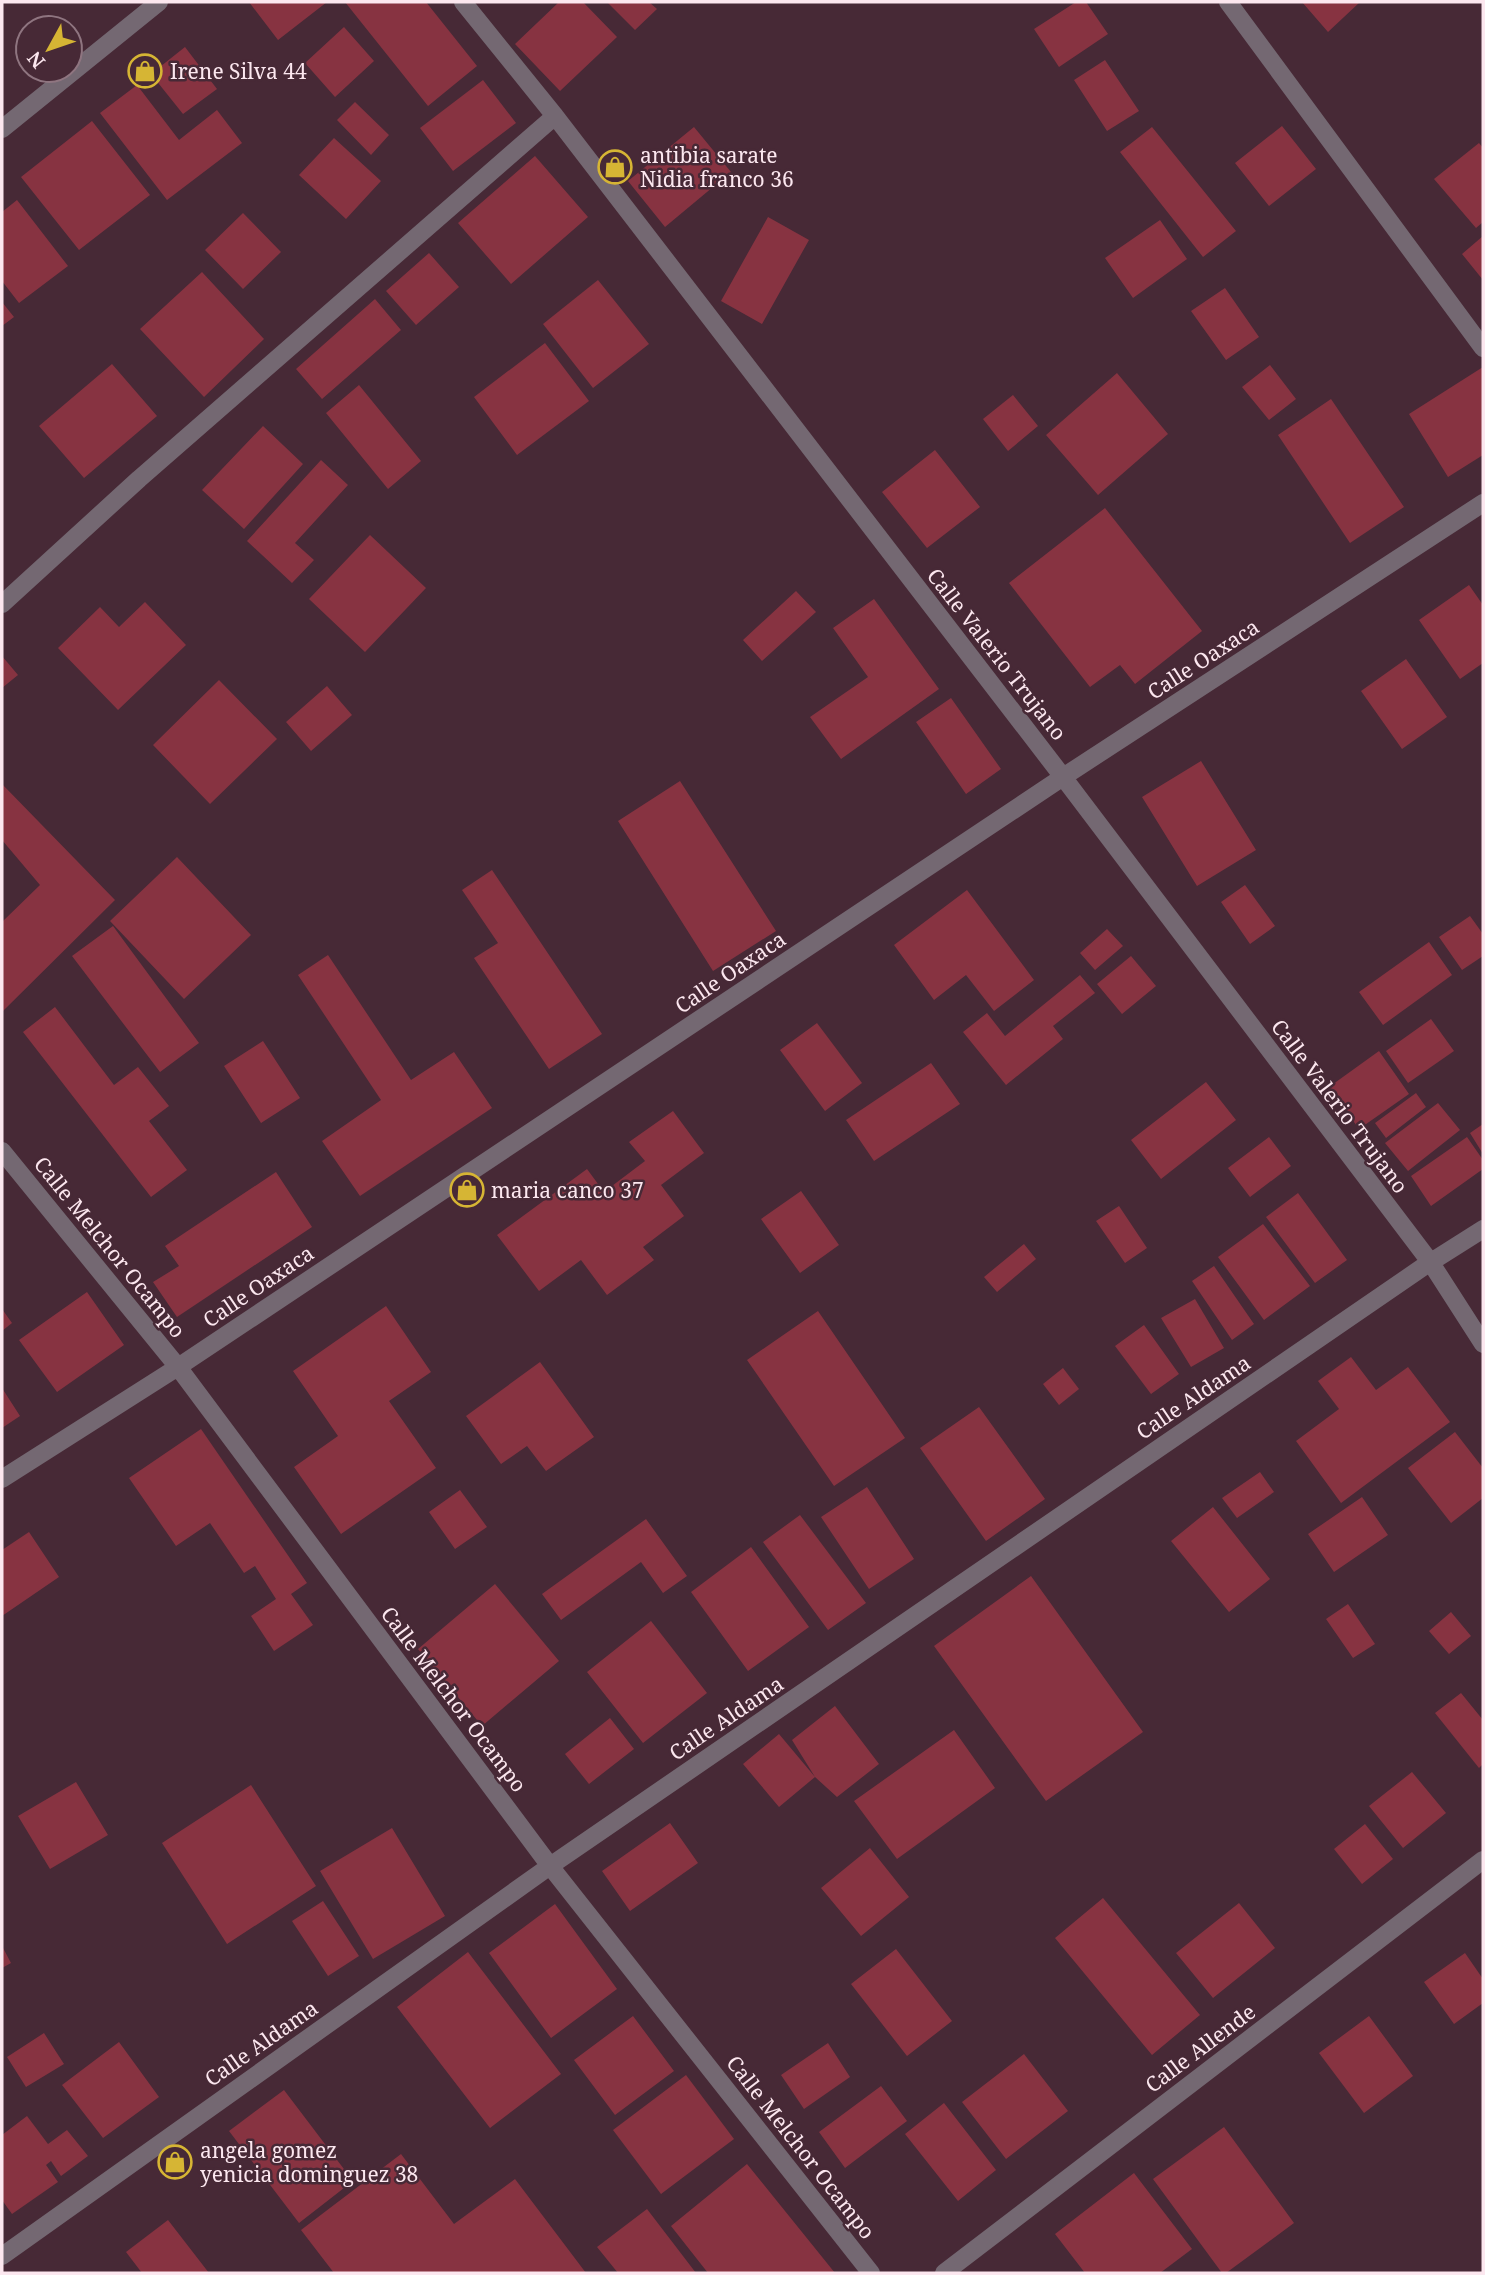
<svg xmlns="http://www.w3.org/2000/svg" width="1485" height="2275" viewBox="0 0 1485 2275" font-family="'Noto Serif',serif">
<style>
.building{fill:#873341}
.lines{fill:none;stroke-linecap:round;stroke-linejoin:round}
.street{stroke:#746872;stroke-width:18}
.labels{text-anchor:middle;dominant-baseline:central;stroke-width:5;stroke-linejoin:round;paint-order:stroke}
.poi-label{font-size:21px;fill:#fce7ef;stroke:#472936;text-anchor:start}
.street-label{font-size:21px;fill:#fce7ef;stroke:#472936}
</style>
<rect width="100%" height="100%" fill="#472936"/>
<!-- building -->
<path class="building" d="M249,2H327L278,40Z
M345,2H426L477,66L428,106Z
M559,2H583L617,37L560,91L515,44Z
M607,2H649L657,9L635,30Z
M1076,2H1086L1108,34L1059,67L1034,29Z
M1302,2H1360L1328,32Z
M344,27L374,61L335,97L305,63Z
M185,47L217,89L183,114L151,74Z
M1105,60L1139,111L1107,131L1074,80Z
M483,80L516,123L453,171L420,128Z
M137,85L179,140L217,110L242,143L167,200L100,113Z
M355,102L389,135L371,155L337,120Z
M92,121L150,195L79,250L21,177Z
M1282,126L1316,169L1269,206L1235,163Z
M694,127L731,172L665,227L628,181Z
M1152,127L1236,231L1203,257L1120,152Z
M334,138L381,181L346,219L299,175Z
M1479,143L1483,148V222L1476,228L1434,179Z
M535,156L588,217L511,284L458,223Z
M17,200L68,266L19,303L2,281V212Z
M243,213L281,252L243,289L205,250Z
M768,217L809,240L762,324L721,301Z
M1160,220L1187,259L1133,298L1105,258Z
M1483,236V280L1462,254Z
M429,253L459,287L416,325L386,291Z
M202,272L264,339L204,397L140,329Z
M598,280L649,344L593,388L543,324Z
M1225,288L1259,337L1226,360L1191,311Z
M375,299L401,330L322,399L296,369Z
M2,302L14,317L2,326Z
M545,343L589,401L517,455L474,397Z
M112,364L157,416L84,478L39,426Z
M1270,365L1296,399L1269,420L1242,387Z
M1483,367V455L1448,477L1409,414Z
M1117,373L1168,434L1098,495L1046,435Z
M359,385L421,461L388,489L326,413Z
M1013,395L1038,426L1008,451L983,419Z
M1331,399L1404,507L1350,543L1278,435Z
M263,426L303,464L244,529L202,490Z
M935,450L980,507L927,548L882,492Z
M321,460L348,485L295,543L314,560L292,583L247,541Z
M1105,508L1202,631L1135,684L1120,665L1090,687L1009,583Z
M370,535L426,588L365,652L309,599Z
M1469,585L1483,605V663L1460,679L1419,620Z
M796,591L816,612L762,661L743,640Z
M874,599L939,689L841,759L810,717L868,677L833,628Z
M145,602L186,645L118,710L58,648L100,607L119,627Z
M2,656L18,675L2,688Z
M1406,659L1447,717L1402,749L1361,691Z
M219,680L277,739L210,804L153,745Z
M327,686L352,715L311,751L286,722Z
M951,698L1001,769L966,794L916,722Z
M1201,761L1256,850L1197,886L1142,797Z
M680,781L776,931L713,971L618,821Z
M2,784L115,900L2,1012V922L40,885L2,840Z
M177,857L251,935L184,999L110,921Z
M492,870L602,1034L549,1069L474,958L498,943L462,890Z
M1245,885L1275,926L1250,944L1221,902Z
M967,890L1034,980L994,1011L966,975L934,1000L894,945Z
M1470,916L1483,934V956L1462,970L1439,937Z
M113,926L199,1043L160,1072L72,956Z
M1107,929L1123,946L1095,970L1080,953Z
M1429,942L1452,975L1383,1025L1359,992Z
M328,955L411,1080L454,1052L492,1108L360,1196L322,1141L381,1100L298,975Z
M1131,956L1156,986L1122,1014L1097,984Z
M1080,975L1095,993L1053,1026L1063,1039L1006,1085L963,1032L987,1013L1005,1036Z
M55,1007L114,1085L138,1067L169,1106L149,1121L187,1170L151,1197L23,1032Z
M1431,1019L1454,1051L1408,1083L1386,1051Z
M817,1023L862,1083L825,1111L780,1050Z
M263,1041L300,1098L261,1123L224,1066Z
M1379,1051L1409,1094L1359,1129L1329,1087Z
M931,1063L960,1104L874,1161L846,1120Z
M1206,1082L1236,1120L1161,1179L1131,1140Z
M1416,1093L1426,1107L1386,1138L1375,1123Z
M1438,1103L1460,1130L1408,1171L1385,1143Z
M673,1111L704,1153L661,1185L684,1216L643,1247L654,1260L607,1295L581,1260L539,1291L497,1235L587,1169L604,1192L645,1161L629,1142Z
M1483,1124V1154L1470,1133Z
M1269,1137L1291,1166L1250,1197L1228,1168Z
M1467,1137L1483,1160V1169L1431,1206L1411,1176Z
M276,1172L312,1227L177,1317L153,1282L179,1266L165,1246Z
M801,1191L839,1245L800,1273L761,1219Z
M1298,1193L1347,1260L1315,1283L1266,1217Z
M1119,1206L1147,1248L1125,1263L1096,1221Z
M1263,1224L1310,1286L1264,1320L1218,1257Z
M1024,1244L1036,1259L997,1292L984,1277Z
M1214,1266L1254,1324L1232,1340L1192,1281Z
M87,1292L124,1345L57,1392L19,1340Z
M1195,1299L1224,1348L1191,1367L1161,1318Z
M386,1306L431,1372L389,1401L436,1468L341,1534L294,1467L338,1436L293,1371Z
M2,1309L12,1323L2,1331Z
M818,1311L905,1438L834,1486L747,1360Z
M1144,1325L1179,1374L1151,1394L1115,1346Z
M1351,1357L1376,1390L1408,1367L1450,1422L1341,1503L1296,1441L1339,1409L1318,1381Z
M540,1362L594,1437L546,1471L527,1446L501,1464L466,1416Z
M1063,1368L1079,1389L1059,1405L1043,1384Z
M2,1388L20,1416L2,1428Z
M979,1407L1045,1499L986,1541L920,1448Z
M201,1429L307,1583L291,1594L313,1625L274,1651L251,1616L276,1599L255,1566L244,1573L210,1523L176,1546L129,1478Z
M1455,1432L1483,1468V1498L1451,1523L1408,1468Z
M1260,1472L1274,1492L1237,1518L1222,1498Z
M867,1487L914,1559L869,1589L821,1517Z
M460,1490L487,1527L455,1549L429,1512Z
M1362,1497L1388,1535L1334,1572L1308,1534Z
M1213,1507L1270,1579L1229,1612L1171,1541Z
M800,1515L866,1603L828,1630L763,1542Z
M646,1519L687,1576L663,1593L641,1562L561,1620L542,1594Z
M29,1532L59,1577L2,1616V1550Z
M751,1547L809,1627L748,1671L691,1592Z
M1031,1576L1143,1732L1046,1801L934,1646Z
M495,1584L559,1661L482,1726L418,1649Z
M1348,1604L1375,1644L1353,1658L1326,1619Z
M1451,1612L1471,1636L1449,1654L1429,1631Z
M651,1621L707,1693L643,1743L587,1672Z
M1461,1693L1483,1720V1764L1479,1768L1435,1713Z
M835,1706L879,1764L837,1797L815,1777L779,1807L743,1764L779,1734L815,1777L792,1740Z
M610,1718L634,1749L589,1784L565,1754Z
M954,1730L995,1788L897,1859L854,1801Z
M1412,1772L1446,1813L1403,1848L1369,1806Z
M76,1782L108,1835L50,1869L18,1816Z
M251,1785L316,1886L227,1944L162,1843Z
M670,1823L698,1863L630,1911L602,1871Z
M1365,1824L1393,1859L1362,1884L1334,1849Z
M392,1828L445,1916L373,1959L320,1871Z
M870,1848L909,1897L861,1936L821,1888Z
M1103,1898L1200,2015L1152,2055L1055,1938Z
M323,1901L359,1956L328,1976L292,1921Z
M1239,1903L1275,1948L1213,1998L1176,1953Z
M555,1904L617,1989L551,2038L489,1953Z
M2,1946L11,1963L2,1968Z
M896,1949L952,2021L907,2056L851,1984Z
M468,1952L561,2074L490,2128L397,2007Z
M1465,1953L1483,1979V2003L1454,2024L1424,1982Z
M633,2016L674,2071L615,2115L574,2060Z
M1369,2016L1413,2076L1364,2113L1319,2053Z
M44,2033L64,2064L26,2087L7,2057Z
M119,2042L159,2097L103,2138L62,2085Z
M828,2043L850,2077L804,2109L781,2075Z
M1024,2054L1068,2111L1006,2159L962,2102Z
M686,2075L734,2139L661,2194L613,2130Z
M881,2086L907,2121L845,2168L819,2132Z
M284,2090L353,2181L299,2223L229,2131Z
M944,2103L996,2170L958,2201L905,2134Z
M27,2116L48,2144L67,2130L88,2156L61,2176L51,2161L46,2165L58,2182L12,2214L2,2200V2135Z
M1224,2127L1294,2223L1226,2273H1222L1153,2179Z
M401,2154L454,2224L515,2179L586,2273H334L301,2230Z
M747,2164L835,2273H708L671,2226Z
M1134,2173L1192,2249L1160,2273H1085L1055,2234Z
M647,2209L696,2273H618L597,2247Z
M168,2220L209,2273H142L126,2252Z"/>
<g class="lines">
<!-- street -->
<path class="street" d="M463,2L555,116L1063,777L1431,1263L1483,1344
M1228,2L1483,348
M2,129L159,2
M2,604L139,479L555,116
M2,1151L178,1367L550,1866L871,2273
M2,1479L178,1367L1063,777L1483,503
M2,2256L550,1866L1423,1267L1483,1229
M944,2273L1483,1860"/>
</g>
<!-- icons -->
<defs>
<symbol id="shop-ring" viewBox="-11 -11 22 22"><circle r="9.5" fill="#472936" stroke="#d6b534" stroke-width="1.5"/><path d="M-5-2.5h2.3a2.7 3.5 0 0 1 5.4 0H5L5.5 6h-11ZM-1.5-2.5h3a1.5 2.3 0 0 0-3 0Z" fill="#d6b534"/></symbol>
</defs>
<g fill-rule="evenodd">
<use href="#shop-ring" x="126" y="52" width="38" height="38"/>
<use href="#shop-ring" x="596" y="148" width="38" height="38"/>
<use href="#shop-ring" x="448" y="1171" width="38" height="38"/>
<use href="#shop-ring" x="156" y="2143" width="38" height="38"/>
</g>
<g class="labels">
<!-- poi labels -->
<g class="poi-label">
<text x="170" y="71">Irene Silva 44</text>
<text x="640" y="155">antibia sarate<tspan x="640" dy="24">Nidia franco 36</tspan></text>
<text x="491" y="1190">maria canco 37</text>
<text x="200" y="2150">angela gomez<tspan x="200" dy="24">yenicia dominguez 38</tspan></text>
</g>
<!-- street labels -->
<g class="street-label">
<text transform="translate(997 654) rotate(52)">Calle Valerio Trujano</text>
<text transform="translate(1203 659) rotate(-33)">Calle Oaxaca</text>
<text transform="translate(730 972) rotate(-34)">Calle Oaxaca</text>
<text transform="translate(1340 1106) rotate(53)">Calle Valerio Trujano</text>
<text transform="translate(110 1247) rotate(51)">Calle Melchor Ocampo</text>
<text transform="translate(258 1286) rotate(-34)">Calle Oaxaca</text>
<text transform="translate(1193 1397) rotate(-34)">Calle Aldama</text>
<text transform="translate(454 1699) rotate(53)">Calle Melchor Ocampo</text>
<text transform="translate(726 1718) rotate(-34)">Calle Aldama</text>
<text transform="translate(261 2043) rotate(-35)">Calle Aldama</text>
<text transform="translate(1200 2048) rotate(-37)">Calle Allende</text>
<text transform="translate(801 2147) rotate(52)">Calle Melchor Ocampo</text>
</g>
</g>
<!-- border -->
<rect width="1485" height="2275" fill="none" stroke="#fce7ef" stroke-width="7"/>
<!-- north arrow -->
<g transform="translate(49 49) rotate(230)"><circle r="33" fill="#472936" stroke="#8f7580" stroke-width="2"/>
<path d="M0-5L12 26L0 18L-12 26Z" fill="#d6b534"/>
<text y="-10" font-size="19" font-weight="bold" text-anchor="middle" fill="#fce7ef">N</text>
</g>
</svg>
